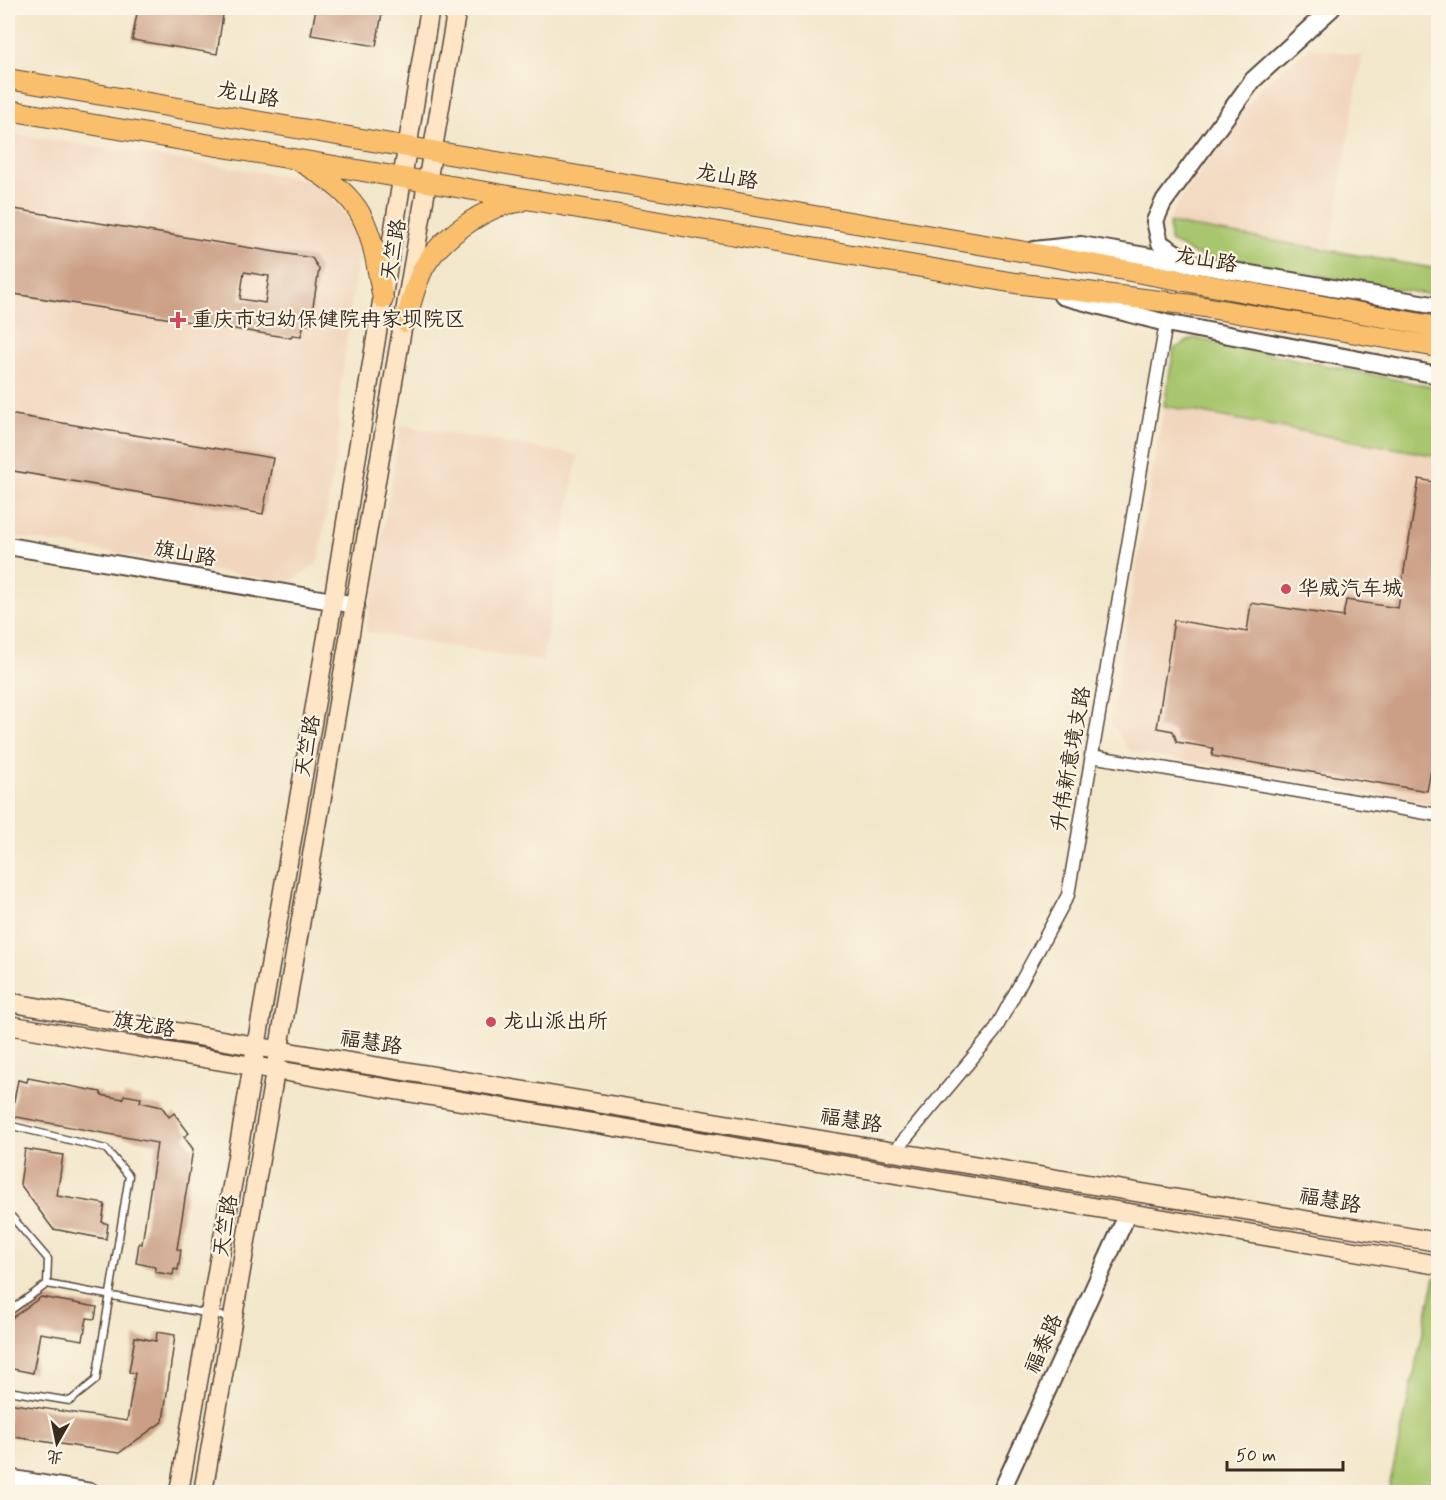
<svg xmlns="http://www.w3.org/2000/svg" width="1446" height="1500" viewBox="0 0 1446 1500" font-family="Mynerve,'LXGW WenKai TC',sans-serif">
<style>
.built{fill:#f1d5bd}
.green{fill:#a8c66d;stroke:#727846;stroke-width:1.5}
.building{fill:#cb9f85;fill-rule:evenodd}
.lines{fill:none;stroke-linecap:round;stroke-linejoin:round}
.service-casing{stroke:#574638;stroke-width:9}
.minor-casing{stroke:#574638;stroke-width:15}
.tertiary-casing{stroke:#574638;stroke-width:20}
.secondary-casing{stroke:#574638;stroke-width:21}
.primary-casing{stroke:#574638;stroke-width:22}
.service{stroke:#fff;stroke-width:6}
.minor{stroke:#fff;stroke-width:12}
.tertiary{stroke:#fff;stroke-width:16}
.secondary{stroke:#fde5c5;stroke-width:18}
.primary{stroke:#f9bf6d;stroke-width:20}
.poi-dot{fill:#d1495b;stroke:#fcf5e5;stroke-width:2}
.labels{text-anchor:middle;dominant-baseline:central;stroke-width:4.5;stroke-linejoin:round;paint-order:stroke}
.street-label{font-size:21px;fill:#3b2a1e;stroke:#fcf5e5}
.poi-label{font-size:21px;fill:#3b2a1e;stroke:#fcf5e5;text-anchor:start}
</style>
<rect width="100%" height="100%" fill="#fcf5e5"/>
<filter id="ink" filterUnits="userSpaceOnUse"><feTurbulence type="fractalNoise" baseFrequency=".0167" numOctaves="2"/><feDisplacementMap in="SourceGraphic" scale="12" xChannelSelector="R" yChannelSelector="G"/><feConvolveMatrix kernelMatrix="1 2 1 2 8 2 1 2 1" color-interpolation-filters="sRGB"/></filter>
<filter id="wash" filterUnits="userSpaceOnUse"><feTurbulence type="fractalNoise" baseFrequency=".008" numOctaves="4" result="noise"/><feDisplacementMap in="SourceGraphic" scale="24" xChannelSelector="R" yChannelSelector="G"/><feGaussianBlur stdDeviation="1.35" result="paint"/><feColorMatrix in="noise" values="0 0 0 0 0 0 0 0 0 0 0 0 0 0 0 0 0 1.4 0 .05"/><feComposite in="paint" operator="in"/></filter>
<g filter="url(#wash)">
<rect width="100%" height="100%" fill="#f3e7cb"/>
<!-- built -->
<path class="built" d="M1311,47L1362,56L1330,251L1169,223L1172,212L1261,86Z
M8,133L302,179L330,194L345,213L360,240L339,400L338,447L318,563L289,583L8,535Z
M1164,406L1438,456V805L1130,751L1110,722Z
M401,425L578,455L542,662L366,632Z"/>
<!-- green -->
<path class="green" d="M1169,223L1438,269V296L1196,255L1170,241Z
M1193,338L1438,388V456L1164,406L1174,349Z
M1435,1277L1438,1278V1492H1388Z"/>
<g id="blocks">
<!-- building -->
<path class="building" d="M138,8H224L217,54L132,40Z
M316,8H383L376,46L311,35Z
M8,208L312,258L319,269L310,325L304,324L301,336L292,335L291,338L8,293ZM244,272L269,276L265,303L240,299Z
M8,414L273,458L263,514L8,470Z
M1419,479L1438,483V772L1431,770L1427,791L1212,756L1213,748L1177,742L1173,731L1157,728L1174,620L1247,632L1251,603L1343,617L1346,600L1398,608Z
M28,1078L101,1092V1095L123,1099L124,1095L141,1098L140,1102L162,1107L169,1117L174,1113L189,1133L184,1137L193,1149L177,1249L181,1250L178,1270L174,1269L173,1275L155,1272V1267L136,1263L139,1243L142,1244L157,1143L11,1116L18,1080L27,1082Z
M25,1149L63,1155L57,1196L105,1204L102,1222L108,1224L106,1239L53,1229L20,1184Z
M41,1297L97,1307L95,1319L87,1318L83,1340L40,1333L33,1373L8,1368V1321Z
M157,1332L175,1335L163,1421L119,1453L8,1436V1403L127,1421L135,1373L129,1372L135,1337L156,1341Z"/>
</g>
</g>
<g filter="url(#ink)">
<use href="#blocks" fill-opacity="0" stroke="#574638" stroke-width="1.5"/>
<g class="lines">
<defs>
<path id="service" d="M8,1125L106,1149L129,1176L96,1380L70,1401L8,1391
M8,1215L12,1217L48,1259L47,1284
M8,1312L47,1284L232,1318"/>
<path id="minor" d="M1091,756L1438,815
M895,1151L994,1032L1068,895L1166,323"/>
<path id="tertiary" d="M1034,250L1081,245L1438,306
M1185,259L1160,243L1155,221L1163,203L1253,80L1332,8
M1062,296L1166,323L1438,375
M8,546L356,605
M8,1478L91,1492
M1001,1492L1128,1213"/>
<path id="secondary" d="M8,1002L277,1050L1438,1242
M8,1025L1438,1265
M179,1492L333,602L430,8
M203,1492L457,8"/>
<path id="primary" d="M8,79L1020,251L1438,327
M8,110L1015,283L1192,305L1438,347
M304,164C370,203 370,228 383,299
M405,322C411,305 415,285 423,269C439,239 486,205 519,202"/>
</defs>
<!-- service casing -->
<use href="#service" class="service-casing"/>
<!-- minor casing -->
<use href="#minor" class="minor-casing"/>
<!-- tertiary casing -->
<use href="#tertiary" class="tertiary-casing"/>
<!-- secondary casing -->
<use href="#secondary" class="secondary-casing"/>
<!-- primary casing -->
<use href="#primary" class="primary-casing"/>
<!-- service -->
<use href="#service" class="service"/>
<!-- minor -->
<use href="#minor" class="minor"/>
<!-- tertiary -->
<use href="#tertiary" class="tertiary"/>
<!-- secondary -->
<use href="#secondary" class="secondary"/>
<!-- primary -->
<use href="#primary" class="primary"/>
</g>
</g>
<!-- markers -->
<g class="poi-dot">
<path d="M175 311h6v6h6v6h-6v6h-6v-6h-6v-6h6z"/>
<circle cx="1286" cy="589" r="6"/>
<circle cx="491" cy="1022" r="6"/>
</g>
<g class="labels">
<!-- street labels -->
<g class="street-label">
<text transform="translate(248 95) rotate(10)">龙山路</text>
<text transform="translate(727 177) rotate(10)">龙山路</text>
<text transform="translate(394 250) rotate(-80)">天竺路</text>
<text transform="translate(1206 260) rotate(10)">龙山路</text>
<text transform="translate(185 554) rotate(10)">旗山路</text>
<text transform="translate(308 746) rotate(-80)">天竺路</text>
<text transform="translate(1071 759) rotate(-80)">升伟新意境支路</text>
<text transform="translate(144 1025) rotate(10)">旗龙路</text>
<text transform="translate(371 1043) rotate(9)">福慧路</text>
<text transform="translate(851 1121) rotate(9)">福慧路</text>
<text transform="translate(1330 1201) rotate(10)">福慧路</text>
<text transform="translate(226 1226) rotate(-81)">天竺路</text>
<text transform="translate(1044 1344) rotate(-66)">福泰路</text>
</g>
<!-- poi labels -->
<g class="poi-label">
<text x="192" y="320">重庆市妇幼保健院冉家坝院区</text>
<text x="1298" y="589">华威汽车城</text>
<text x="503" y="1022">龙山派出所</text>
</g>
</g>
<!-- margin -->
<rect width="1446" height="1500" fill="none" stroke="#fcf5e5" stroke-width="30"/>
<!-- north arrow -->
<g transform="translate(57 1443) rotate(189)" stroke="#fcf5e5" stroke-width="4.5" paint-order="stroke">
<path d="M0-4.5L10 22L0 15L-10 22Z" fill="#3b2a1e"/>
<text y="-9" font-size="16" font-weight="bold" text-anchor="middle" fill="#3b2a1e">北</text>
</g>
<!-- scale -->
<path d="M1227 1461v9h116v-9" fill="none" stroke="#3b2a1e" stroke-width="3"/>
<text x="1236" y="1461" font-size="18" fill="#3b2a1e" stroke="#fcf5e5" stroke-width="4.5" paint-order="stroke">50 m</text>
</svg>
